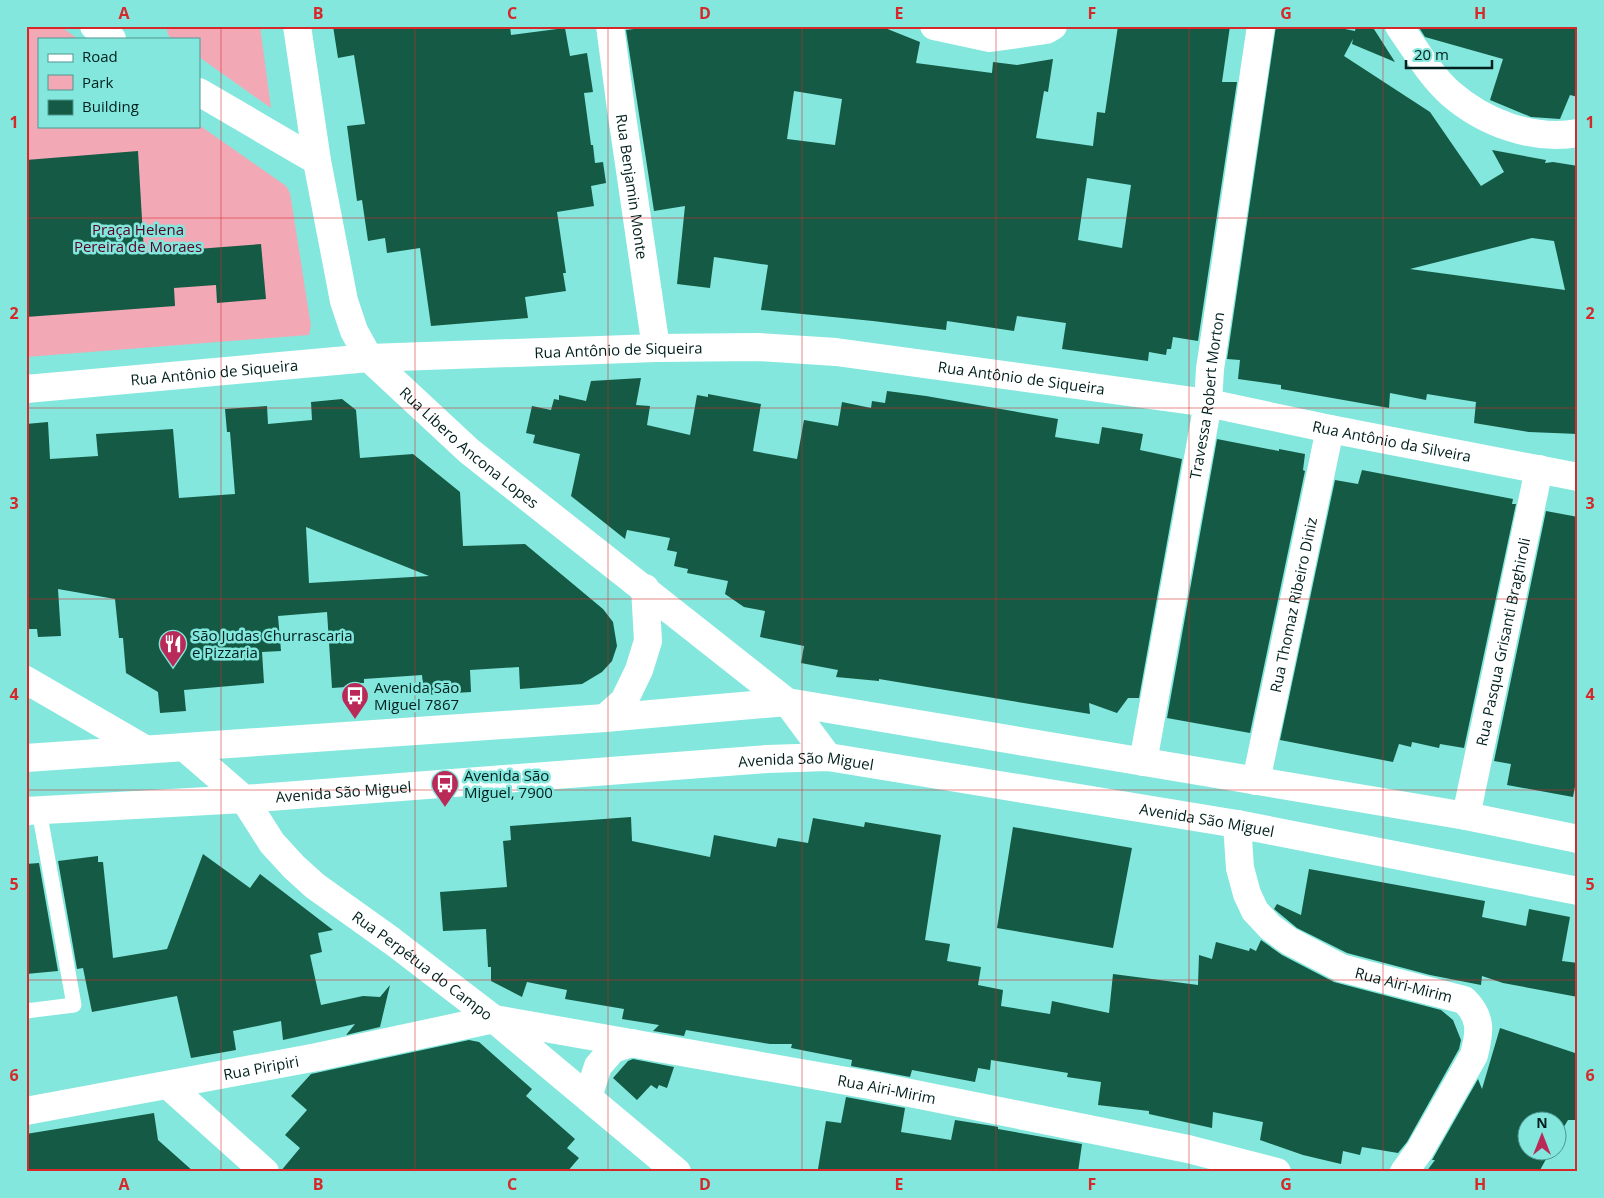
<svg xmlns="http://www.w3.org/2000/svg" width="1604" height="1198" viewBox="0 0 1604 1198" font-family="'Open Sans',sans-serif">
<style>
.green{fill:#f3a8b6}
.building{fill:#155a44;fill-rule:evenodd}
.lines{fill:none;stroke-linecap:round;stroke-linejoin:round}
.service{stroke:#fff;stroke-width:15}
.minor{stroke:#fff;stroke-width:28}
.primary{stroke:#fff;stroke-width:28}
.grid{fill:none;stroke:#d62828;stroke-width:1;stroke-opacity:0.55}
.labels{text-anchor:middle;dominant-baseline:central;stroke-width:5;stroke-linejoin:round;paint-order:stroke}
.street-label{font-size:15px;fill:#00201d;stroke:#83e7dd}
.park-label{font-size:15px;fill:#590023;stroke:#83e7dd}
.poi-label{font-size:15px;fill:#00201d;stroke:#83e7dd;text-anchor:start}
.neatline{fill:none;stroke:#d62828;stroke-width:2}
.grid-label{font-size:16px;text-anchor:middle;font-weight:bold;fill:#d62828}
</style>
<rect width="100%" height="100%" fill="#83e7dd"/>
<!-- green -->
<path class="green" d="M26,26H60L78,39H39V126L199,125L286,186L290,193L311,326L309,335L26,357Z
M166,26H260L271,108L199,57V39H173L168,35Z"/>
<!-- building -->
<path class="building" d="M333,26H510L511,35L565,28L570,56L587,53L593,92L584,93L591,145H593L595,163L603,162L606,183L591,186L594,206L557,212L566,273H563L566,291L525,297L528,318L431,326L420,248L387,253L385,238L368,241L362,200L357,201L347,126L365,124L354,55L338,58Z
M658,26H880L920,42L916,63L992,73L993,62L1017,65L1053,59L1048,92L1044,91L1036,138L1093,146L1097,112L1105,113L1118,26H1230L1222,82H1237L1198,341L1173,337L1171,349H1167L1166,355L1149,352L1148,361L1062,349L1066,323L1017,316L1014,331L947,321L946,330L873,321L761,310L768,265L714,257L710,288L677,284L685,206L654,211L626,30ZM794,91L842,99L835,145L787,139ZM1087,178L1131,185L1122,248L1078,240Z
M1276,26H1330L1355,31L1356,26H1372L1395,62L1352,44L1353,39L1344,56L1430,112L1481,186L1504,172L1492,150L1546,160L1545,163L1553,162L1578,166V434L1529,432L1474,423L1476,402L1427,394L1426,400L1390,393L1389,408L1281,389V385L1238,379L1240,360L1227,359ZM1532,238L1554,241L1565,290L1410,269Z
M1418,26H1578V97L1570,95L1560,119L1531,117L1490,100L1503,59L1425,37Z
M138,151L144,253L261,244L266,299L217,303L216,285L174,288L175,306L26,317V160Z
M641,378L636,405L650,406L647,425L690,435L697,395L708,397V394L761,404L753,451L797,459L804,420L838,426L842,402L871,408L872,401L885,403L887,391L926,396L1058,419L1055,437L1099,444L1102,427L1143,434L1140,450L1182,459L1139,698H1128L1117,713L1089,703L1090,714L879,679V681L836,677L838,670L801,663L804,646L760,637L765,611L744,607L725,594L728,581L687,573L688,569L674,566L677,552L667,550L670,538L627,530L625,539L571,496L580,454L533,443L535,435L526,433L532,406L551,410L554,399L559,400V395L586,401L591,381Z
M342,399L356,410L360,458L413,454L460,492L463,546L525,544L603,609L613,622L617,646L612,661L602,672L582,684L520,689L519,667L470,670L471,692L424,695L422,675L364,679V683H361V686L332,688L327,612L278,616L281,651L262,652L264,683L184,690L186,711L160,713L158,692L126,673L123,638H119L115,599L58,589L61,636L38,637L37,629H26V424L48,422L50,459L98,456L96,434L173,429L179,498L235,494L230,432H227L225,409L267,406L268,424L312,420L311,402ZM306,527L429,576L309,583Z
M1217,439L1279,451V449L1305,454L1303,470L1305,471L1250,733L1167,718Z
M1362,470L1513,499L1512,504H1516L1464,748L1440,744L1439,748L1412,742L1411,747L1399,744L1393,762L1280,740L1335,480L1358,484Z
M1546,511L1578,517V771L1573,797L1507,785L1511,764L1494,761Z
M631,817L632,841L710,857L714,835L776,847L778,838L808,843L813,818L864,827L865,822L941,835L925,940L950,944L947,961L981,967L978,985L1003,990L1001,1006L1050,1014L1052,1001L1109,1013L1113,974L1198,985L1199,955L1212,959L1216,942L1249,951L1250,948L1256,951L1261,940L1282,955L1334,982L1441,1010L1453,1020L1461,1040L1459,1049L1407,1142L1398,1153L1362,1147L1360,1155L1343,1151L1341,1164L1303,1155L1260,1140L1263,1122L1213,1112L1212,1128L1149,1114V1111L1098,1105L1101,1082L1067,1077L1068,1073L991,1060L990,1070L978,1068L975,1082L912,1070L910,1077L851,1066L852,1060L791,1048L792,1044H770L686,1030L684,1036L653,1031L659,1025L622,1019L624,1009L565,999L567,990L527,982L522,997L491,981V967H488L486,929L443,931L440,892L507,887L503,841L511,840L510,826Z
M1013,827L1132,848L1113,948L997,928Z
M203,854L250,888L260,874L333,930L318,933L322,952L310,955L321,1005L363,996L380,997L390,985L380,1027L346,1035L355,1024L283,1040L281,1021L233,1031L236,1050L191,1058L177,996L92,1012L83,968L77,969L58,861L98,856V862H103L113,958L167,949Z
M39,863L58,971L26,974V864Z
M1309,869L1485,901L1482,917L1526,926L1529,909L1570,917L1562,961L1578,963V997L1503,983L1482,976L1481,985L1430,975L1347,953L1297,928L1274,909L1277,904L1301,915Z
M1500,1028L1578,1054V1120H1568L1556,1140V1120H1526V1150H1551L1539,1172H1426L1435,1160H1432L1478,1079L1482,1089Z
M469,1040L479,1042L532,1089L526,1096L575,1139L567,1148L579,1158L567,1172H280L300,1148L285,1135L307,1110L291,1096L311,1074Z
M633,1059L674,1067L667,1088L659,1085L657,1089L651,1085L637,1100L613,1078L628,1061Z
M846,1097L905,1108L901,1132L951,1140L955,1120L993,1126L998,1127V1129L1082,1144L1078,1172H833L818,1169L826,1121L841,1123Z
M154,1113L158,1140L194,1172H26V1134Z"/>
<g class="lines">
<!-- service -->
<path class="service" d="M26,1011L74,1005L39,810"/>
<!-- minor -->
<g class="minor">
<path d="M94,26L112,39"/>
<path id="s1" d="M297,26L317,161L344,301L354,331L369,358L469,451L787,702L828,757"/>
<path id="s2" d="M610,26L621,109L656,348"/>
<path d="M934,26L990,38L1046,30L1053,26"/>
<path d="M1399,26C1415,49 1430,75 1450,93C1484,123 1533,141 1578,133"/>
<path d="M199,92L317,161"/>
<path id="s3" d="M26,389L369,358L656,348L758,347L836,352L1208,403L1330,429L1578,477"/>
<path d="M26,680L145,749"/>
<path d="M605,718L624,701L639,670L648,641L645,588"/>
<path id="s4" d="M184,747L244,799L272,843L294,867L315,886L392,941L494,1019L677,1172"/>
<path id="s5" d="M1143,762L1208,403L1210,369L1261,26"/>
<path id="s6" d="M1256,781L1330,429"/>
<path id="s7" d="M1466,816L1539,469"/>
<path id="s8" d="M1237,824L1240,868L1247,894L1255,911L1270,927L1289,941L1341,968L1464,1000C1482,1017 1480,1032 1474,1055L1420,1150L1404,1172"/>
<path d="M169,1086L265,1172"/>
<path d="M588,1097L598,1066L613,1049L632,1043"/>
<path id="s9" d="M26,1111L317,1057L494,1019L875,1086L1188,1149L1277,1172"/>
</g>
<!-- primary -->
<g class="primary">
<path d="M26,758L605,718L787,702L1466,816L1578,839"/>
<path id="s10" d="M26,811L244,799L767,759L828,757L1237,824L1578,891"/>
</g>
</g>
<!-- grid -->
<path class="grid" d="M221,26V1172M415,26V1172M608,26V1172M802,26V1172M996,26V1172M1189,26V1172M1383,26V1172M26,218H1578M26,408H1578M26,599H1578M26,790H1578M26,980H1578"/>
<!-- icons -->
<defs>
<symbol id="restaurant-pin" viewBox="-11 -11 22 30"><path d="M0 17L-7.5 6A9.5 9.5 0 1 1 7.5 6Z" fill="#b92a59" stroke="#83e7dd"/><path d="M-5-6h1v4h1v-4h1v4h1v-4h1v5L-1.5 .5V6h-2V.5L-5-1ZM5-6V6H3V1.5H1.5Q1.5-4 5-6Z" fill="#fff"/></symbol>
<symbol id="bus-pin" viewBox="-11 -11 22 30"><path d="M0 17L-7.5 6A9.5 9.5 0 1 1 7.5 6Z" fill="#b92a59" stroke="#83e7dd"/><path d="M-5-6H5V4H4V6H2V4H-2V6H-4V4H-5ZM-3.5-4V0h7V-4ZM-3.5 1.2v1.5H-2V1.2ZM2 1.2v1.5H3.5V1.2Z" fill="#fff"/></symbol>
</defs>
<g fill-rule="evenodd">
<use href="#restaurant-pin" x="157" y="628" width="32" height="43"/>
<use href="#bus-pin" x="339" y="680" width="32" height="43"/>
<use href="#bus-pin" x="429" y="768" width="32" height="43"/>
</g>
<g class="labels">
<!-- street labels -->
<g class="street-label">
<text stroke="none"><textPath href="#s2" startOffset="162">Rua Benjamin Monte</textPath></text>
<text stroke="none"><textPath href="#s3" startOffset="594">Rua Antônio de Siqueira</textPath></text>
<text stroke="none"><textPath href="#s3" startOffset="189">Rua Antônio de Siqueira</textPath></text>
<text stroke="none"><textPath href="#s3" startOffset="999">Rua Antônio de Siqueira</textPath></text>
<text stroke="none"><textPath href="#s5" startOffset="372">Travessa Robert Morton</textPath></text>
<text stroke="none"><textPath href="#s3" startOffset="1375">Rua Antônio da Silveira</textPath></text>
<text stroke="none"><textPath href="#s1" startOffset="476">Rua Libero Ancona Lopes</textPath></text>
<text stroke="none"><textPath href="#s6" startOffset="180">Rua Thomaz Ribeiro Diniz</textPath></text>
<text stroke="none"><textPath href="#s7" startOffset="178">Rua Pasqua Grisanti Braghiroli</textPath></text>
<text stroke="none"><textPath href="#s10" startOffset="782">Avenida São Miguel</textPath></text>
<text stroke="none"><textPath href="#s10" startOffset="318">Avenida São Miguel</textPath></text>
<text stroke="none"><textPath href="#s10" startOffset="1188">Avenida São Miguel</textPath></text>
<text stroke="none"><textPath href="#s4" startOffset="326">Rua Perpétua do Campo</textPath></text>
<text stroke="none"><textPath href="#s8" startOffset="259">Rua Airi-Mirim</textPath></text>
<text stroke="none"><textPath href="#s9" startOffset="239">Rua Piripiri</textPath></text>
<text stroke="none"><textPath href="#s9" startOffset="876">Rua Airi-Mirim</textPath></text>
</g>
<!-- park labels -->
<g class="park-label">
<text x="138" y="229">Praça Helena<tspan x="138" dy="17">Pereira de Moraes</tspan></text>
</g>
<!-- poi labels -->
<g class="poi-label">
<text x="192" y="635">São Judas Churrascaria<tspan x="192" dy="17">e Pizzaria</tspan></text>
<text x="374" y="687">Avenida São<tspan x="374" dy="17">Miguel 7867</tspan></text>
<text x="464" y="775">Avenida São<tspan x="464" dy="17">Miguel, 7900</tspan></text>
</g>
</g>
<!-- border -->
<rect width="1604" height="1198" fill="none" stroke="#83e7dd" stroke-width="55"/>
<!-- legend -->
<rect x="38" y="38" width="162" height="90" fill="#83e7dd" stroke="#4f9790"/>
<rect x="48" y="54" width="25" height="8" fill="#ffffff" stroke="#4f9790"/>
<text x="82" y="62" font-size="15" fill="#00201d">Road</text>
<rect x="48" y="75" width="25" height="15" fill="#f3a8b6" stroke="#4f9790"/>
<text x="82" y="88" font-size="15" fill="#00201d">Park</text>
<rect x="48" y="100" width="25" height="15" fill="#155a44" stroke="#4f9790"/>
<text x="82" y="112" font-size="15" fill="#00201d">Building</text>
<!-- north arrow -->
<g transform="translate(1542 1136)"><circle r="24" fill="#83e7dd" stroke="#4f9790"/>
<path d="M0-4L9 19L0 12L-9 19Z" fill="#b92a59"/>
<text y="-8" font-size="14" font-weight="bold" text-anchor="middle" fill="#00201d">N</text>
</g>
<!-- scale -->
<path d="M1406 60v8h86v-8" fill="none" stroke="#00201d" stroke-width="2.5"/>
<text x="1414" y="60" font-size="15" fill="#00201d" stroke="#83e7dd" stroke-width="4" paint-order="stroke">20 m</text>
<rect x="28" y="28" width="1548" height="1142" class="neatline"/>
<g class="grid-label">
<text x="124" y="19">A</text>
<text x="318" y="19">B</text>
<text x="512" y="19">C</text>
<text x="705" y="19">D</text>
<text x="899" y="19">E</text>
<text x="1092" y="19">F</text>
<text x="1286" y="19">G</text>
<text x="1480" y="19">H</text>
<text x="14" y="128">1</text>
<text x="1590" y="128">1</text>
<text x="14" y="319">2</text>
<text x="1590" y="319">2</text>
<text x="14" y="509">3</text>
<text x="1590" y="509">3</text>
<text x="14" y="700">4</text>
<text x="1590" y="700">4</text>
<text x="14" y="890">5</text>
<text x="1590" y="890">5</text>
<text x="14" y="1081">6</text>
<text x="1590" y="1081">6</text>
<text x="124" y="1190">A</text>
<text x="318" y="1190">B</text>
<text x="512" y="1190">C</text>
<text x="705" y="1190">D</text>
<text x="899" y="1190">E</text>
<text x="1092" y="1190">F</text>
<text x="1286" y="1190">G</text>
<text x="1480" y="1190">H</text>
</g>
</svg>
